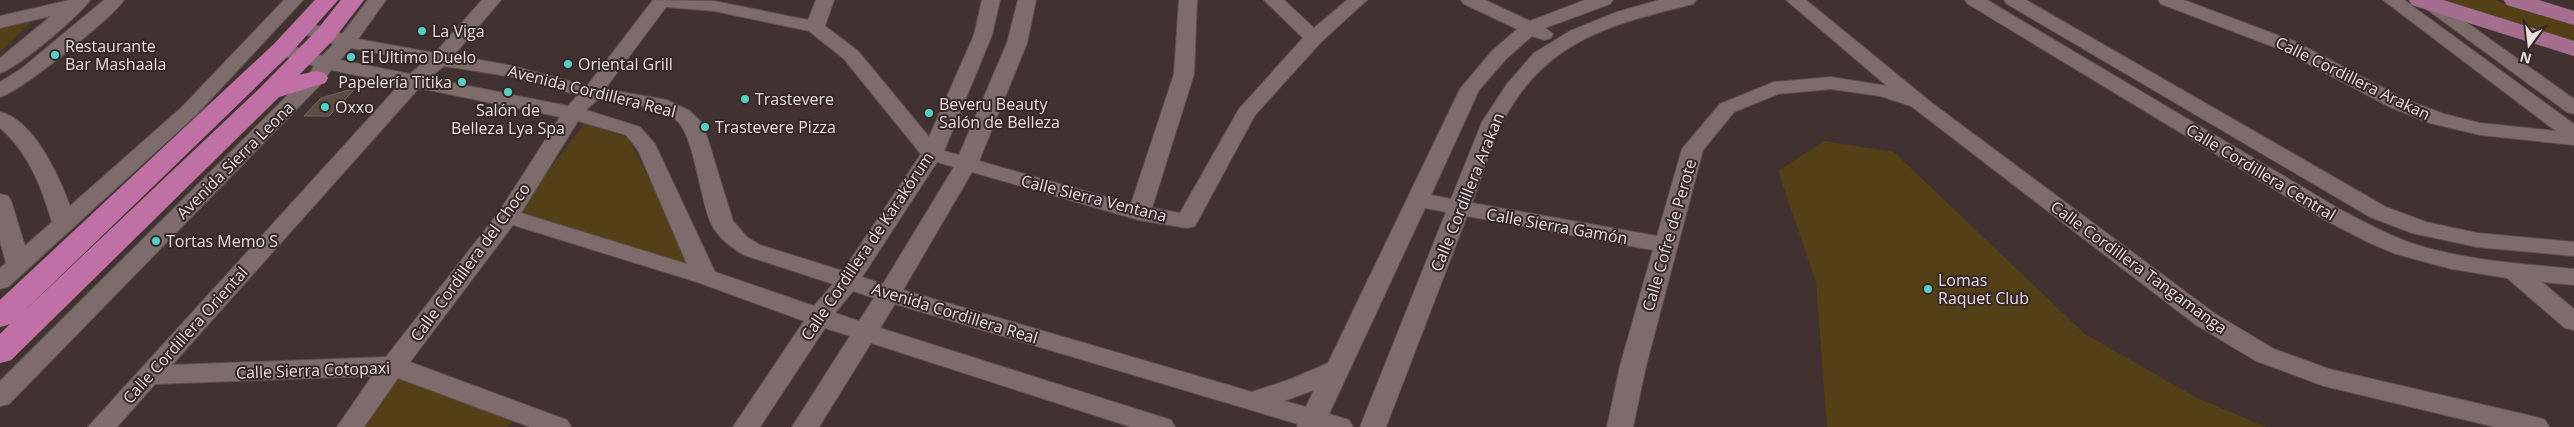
<svg xmlns="http://www.w3.org/2000/svg" width="2574" height="427" viewBox="0 0 2574 427" font-family="'Open Sans',sans-serif">
<style>
.green{fill:#534016}
.building{fill:#5b4d45;stroke:#73645c}
.lines{fill:none;stroke-linecap:round;stroke-linejoin:round}
.minor-casing{stroke:#5d5050;stroke-width:2}
.major-casing{stroke:#5d5050;stroke-width:1}
.highway-casing{stroke:#5d5050;stroke-width:1}
.minor{fill:#7e6c6d;fill-rule:evenodd}
.major{fill:#a66e8e;fill-rule:evenodd}
.highway{fill:#c070a4;fill-rule:evenodd}
.poi-dot{fill:#56cec4;stroke:#362727;stroke-width:2}
.labels{text-anchor:middle;dominant-baseline:central;stroke-width:4;stroke-linejoin:round;paint-order:stroke}
.poi-label{font-size:16px;fill:#e9dfdf;stroke:#362727;text-anchor:start}
.street-label{font-size:16px;fill:#e9dfdf;stroke:#362727}
</style>
<rect width="100%" height="100%" fill="#413131"/>
<!-- green -->
<path class="green" d="M2438,0H2494L2574,25V43Z
M34,19L0,52V24Z
M585,123L628,138L696,269L514,215Z
M1824,141L1894,152L2085,334L2197,398L2266,427H1827L1816,282L1778,171Z
M396,376L514,420L507,427H361Z"/>
<!-- building -->
<path class="building" d="M356,88L329,116H304L321,98Z"/>
<g class="lines">
<defs>
<path id="minor" d="M70,0H90C79,16 18,68 0,73V58L51,16L0,28V16Z
M104,0H124C112,18 20,92 0,97V82L21,69Z
M284,0H303L196,115L8,287L0,289V268L6,263L0,241V194L8,196L11,201L25,246L52,222C41,186 29,153 0,128V112C34,120 59,176 70,206L182,107Z
M368,0H386L358,39L435,53L482,0H501L454,55L513,66L587,86L653,0L714,1L808,20L816,0H834L825,26L858,51L929,137L974,35L982,0H1000L992,35L944,151L959,155L1007,43L1018,0H1036L1027,43L979,161L1131,204L1174,74L1179,0H1197L1194,74L1152,208L1180,213L1239,109L1303,38L1264,0H1284L1314,28L1347,0H1367L1321,42L1255,115L1195,226L1187,228L1139,220L972,172L903,290L1252,392L1291,379L1328,363L1460,89L1492,51L1517,29L1464,4L1461,0H1485L1530,21L1585,0H1613L1610,4L1545,28L1553,34L1551,38L1544,40L1532,36L1506,59L1479,90L1431,195L1451,199L1482,122L1507,84L1534,53L1570,31L1617,12L1659,0H1696L1693,4C1612,24 1545,40 1503,121C1490,146 1482,176 1472,203L1657,236L1682,149L1720,104L1774,82L1831,77L1887,86L1786,0H1806L1932,103L2214,313L2274,349L2329,369L2536,417L2545,420L2549,427H2495L2324,386L2256,361L2196,325L1911,106L1880,96L1831,89L1778,94L1734,112L1703,150L1646,366L1633,427H1607L1620,366L1653,250L1467,216L1386,427H1360L1446,212L1425,208L1329,414L1349,420L1353,427H1297L1298,424L895,304L880,328L1171,420L1175,427H1131L871,343L819,427H792L850,336L825,328L760,427H733L804,321L697,282L513,225L410,362L567,420L571,427H530L398,378L364,427H337L372,376L155,384L117,427H88L400,84L331,70L323,82L9,404L0,406V381L309,74L314,66L275,53L272,49L275,45L282,43L322,56L334,44L296,31L294,27L296,23L303,21L342,34ZM666,7L714,11L809,31L844,59L921,154L843,271L760,245L747,237L733,221L703,124L690,111L667,100L605,89ZM351,48L424,62L410,74L340,60ZM444,66L513,77L578,95L568,106L429,78ZM419,88L560,117L499,212L386,357L172,365ZM597,100C623,104 652,104 675,119C694,132 700,200 711,223C717,237 732,248 744,255L833,284L814,306L715,272L655,144L640,127L586,110ZM578,121L626,135L638,150L687,264L521,213ZM937,162L954,167L883,284L862,277ZM853,291L874,298L859,321L835,313ZM1314,390L1306,407L1284,401Z
M1965,0H1987L2341,210C2364,222 2386,234 2411,243C2461,260 2521,264 2574,269V285L2542,282L2574,309V330L2565,328L2507,278L2452,269L2396,254L2368,242L2325,220L1968,4Z
M2004,0H2026L2386,207L2426,222L2477,233L2574,242V256L2477,247L2412,233L2370,217L2007,4Z
M2158,0H2184L2296,42L2404,99L2444,114L2480,123L2556,131L2383,0H2404L2574,124V145L2480,135L2430,123L2390,107L2282,50L2161,4Z
M2414,0H2435L2574,99V114L2567,112Z"/>
<path id="major" d="M2409,0H2443L2574,41V56L2412,5Z
M2504,0H2538L2574,11V25L2507,5Z"/>
<path id="highway" d="M315,0H338L290,54L18,317L260,88L317,30L341,0H364L333,40L299,75L316,71L325,73L328,78L325,83L279,97L11,360L0,363V334L10,324L0,327V300L274,44Z"/>
</defs>
<!-- minor casing -->
<use href="#minor" class="minor-casing"/>
<!-- major casing -->
<use href="#major" class="major-casing"/>
<!-- highway casing -->
<use href="#highway" class="highway-casing"/>
<!-- minor -->
<use href="#minor" class="minor"/>
<!-- major -->
<use href="#major" class="major"/>
<!-- highway -->
<use href="#highway" class="highway"/>
</g>
<!-- markers -->
<g class="poi-dot">
<circle cx="422" cy="31" r="5"/>
<circle cx="55" cy="55" r="5"/>
<circle cx="351" cy="57" r="5"/>
<circle cx="568" cy="64" r="5"/>
<circle cx="462" cy="82" r="5"/>
<circle cx="508" cy="92" r="5"/>
<circle cx="745" cy="99" r="5"/>
<circle cx="325" cy="107" r="5"/>
<circle cx="929" cy="113" r="5"/>
<circle cx="705" cy="127" r="5"/>
<circle cx="156" cy="241" r="5"/>
<circle cx="1928" cy="289" r="5"/>
</g>
<g class="labels">
<!-- poi labels -->
<g class="poi-label">
<text x="432" y="31">La Viga</text>
<text x="65" y="46">Restaurante<tspan x="65" dy="18">Bar Mashaala</tspan></text>
<text x="361" y="57">El Ultimo Duelo</text>
<text x="578" y="64">Oriental Grill</text>
<text x="452" y="82" text-anchor="end">Papelería Titika</text>
<text x="755" y="99">Trastevere</text>
<text x="939" y="104">Beveru Beauty<tspan x="939" dy="18">Salón de Belleza</tspan></text>
<text x="335" y="107">Oxxo</text>
<text x="508" y="110" text-anchor="middle">Salón de<tspan x="508" dy="18">Belleza Lya Spa</tspan></text>
<text x="715" y="127">Trastevere Pizza</text>
<text x="166" y="241">Tortas Memo S</text>
<text x="1938" y="280">Lomas<tspan x="1938" dy="18">Raquet Club</tspan></text>
</g>
<!-- street labels -->
<g class="street-label">
<text transform="translate(2353 78) rotate(26)">Calle Cordillera Arakan</text>
<text transform="translate(592 91) rotate(14)">Avenida Cordillera Real</text>
<text transform="translate(235 160) rotate(-45)">Avenida Sierra Leona</text>
<text transform="translate(2261 172) rotate(31)">Calle Cordillera Central</text>
<text transform="translate(1467 192) rotate(-68)">Calle Cordillera Arakan</text>
<text transform="translate(1094 198) rotate(14)">Calle Sierra Ventana</text>
<text transform="translate(1557 226) rotate(10)">Calle Sierra Gamón</text>
<text transform="translate(1669 235) rotate(-74)">Calle Cofre de Perote</text>
<text transform="translate(867 246) rotate(-56)">Calle Cordillera de Karakórum</text>
<text transform="translate(470 262) rotate(-54)">Calle Cordillera del Choco</text>
<text transform="translate(2139 267) rotate(36)">Calle Cordillera Tangamanga</text>
<text transform="translate(955 313) rotate(17)">Avenida Cordillera Real</text>
<text transform="translate(185 335) rotate(-48)">Calle Cordillera Oriental</text>
<text transform="translate(313 370) rotate(-2)">Calle Sierra Cotopaxi</text>
</g>
</g>
<!-- north arrow -->
<g transform="translate(2529 45) rotate(195)" stroke="#362727" stroke-width="4" paint-order="stroke">
<path d="M0-4L9 19L0 12L-9 19Z" fill="#e9dfdf"/>
<text y="-8" font-size="14" font-weight="bold" text-anchor="middle" fill="#e9dfdf">N</text>
</g>
</svg>
